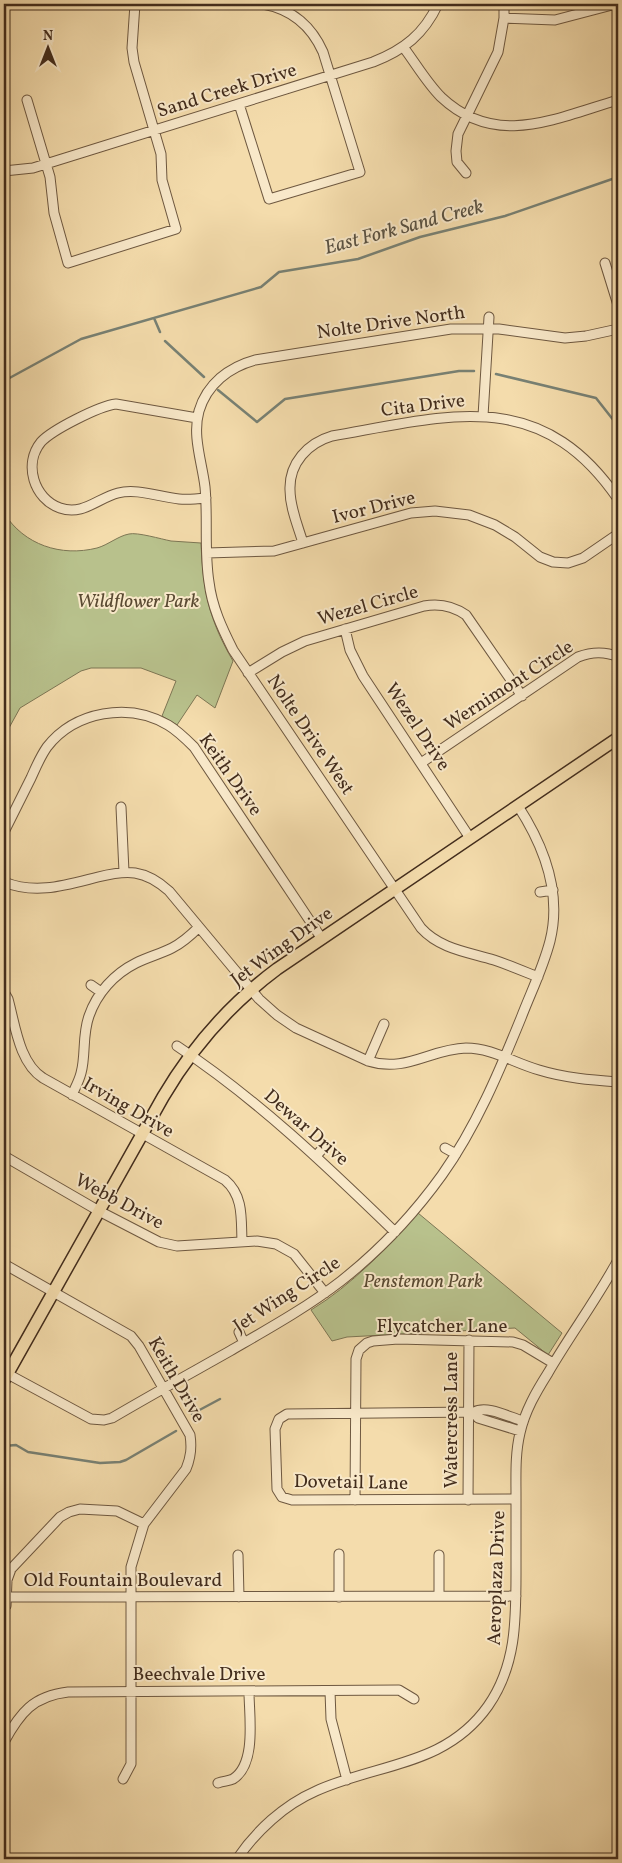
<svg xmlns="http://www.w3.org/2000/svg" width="622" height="1863" viewBox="0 0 622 1863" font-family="Vollkorn,serif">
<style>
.green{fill:#b8c18c;stroke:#7d7654}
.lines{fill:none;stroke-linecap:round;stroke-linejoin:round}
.stream{stroke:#788174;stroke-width:2.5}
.minor-casing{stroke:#6e5840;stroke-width:11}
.major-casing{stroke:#422c1c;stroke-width:14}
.minor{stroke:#f8e8c9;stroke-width:9}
.major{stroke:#f4dcac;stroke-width:11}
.labels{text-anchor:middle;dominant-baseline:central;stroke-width:4;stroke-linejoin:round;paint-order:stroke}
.street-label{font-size:19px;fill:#422c1c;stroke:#f8e8c9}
.park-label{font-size:19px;font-style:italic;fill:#5a4a32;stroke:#f8e8c9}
.water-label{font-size:20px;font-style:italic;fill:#585041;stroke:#f8e8c9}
</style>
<rect width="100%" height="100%" fill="#f4dcac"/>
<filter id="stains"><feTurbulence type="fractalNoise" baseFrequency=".004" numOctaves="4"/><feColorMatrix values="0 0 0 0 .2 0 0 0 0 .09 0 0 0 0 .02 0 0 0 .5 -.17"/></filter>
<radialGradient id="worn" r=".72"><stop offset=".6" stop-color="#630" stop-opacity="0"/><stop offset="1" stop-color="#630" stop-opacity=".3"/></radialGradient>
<!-- green -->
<path class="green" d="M4,513C24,545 61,557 97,548C108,545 118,536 129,534C137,532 161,539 171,541C181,542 191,542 201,543C203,591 209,620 233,661L215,708L197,695L177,725L162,716L176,681L141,668H91L81,671L20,708L4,737Z
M418,1213L562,1333L548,1355L515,1328L347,1337L332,1341L311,1310C352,1285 387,1248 418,1213Z"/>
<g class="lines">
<!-- stream -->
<path class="stream" d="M154,318L160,332
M165,341L204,377
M496,374L596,398L618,426
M4,381L81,339L261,287L279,272L358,259L420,237L505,216L618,177
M218,390L257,422L285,399L459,371H474
M192,1414L220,1399
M4,1446L16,1445L28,1452L100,1463L120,1462L126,1460L176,1431"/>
<defs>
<path id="minor" d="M504,4V18L555,20L616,4
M404,48C416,64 427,83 441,97C496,149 556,118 618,100
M27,100L50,177L54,213L68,263L176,229L162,180L161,154L134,62L132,48L135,4
M239,104L269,199L360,172L323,52C311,25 291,9 263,4
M4,171L33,168L373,62C404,50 424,34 438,4
M466,173L457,162L456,151L458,134L498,52L504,18
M605,263L618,305
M483,416L489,317
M197,418L116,404C99,406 52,430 41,442C23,464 34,499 60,508C83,516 98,498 118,493C137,488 159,497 179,499C188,500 197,499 206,498
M303,543C298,526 290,508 290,490C289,463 308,443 332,436C447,416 540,385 618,499
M207,553L274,551L411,513L435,511L469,515L495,525L515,537L540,557L553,562L568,563L583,558L618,534
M345,629L350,650L363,676L470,838
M248,673L282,652L305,641L424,606C440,603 453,606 466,615L522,696
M421,763L578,657C592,652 604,651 618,657
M121,807L124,872
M4,832C13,814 22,796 31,778C36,767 40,757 47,747C75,711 129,702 168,725C178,731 186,739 194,747L322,939
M4,882C36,895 66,885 98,877C110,874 123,871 135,873C148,875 159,882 169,891L259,999L277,1015L296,1028L368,1061C406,1073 430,1049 466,1048C492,1048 514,1063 539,1070C565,1078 591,1080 618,1082
M540,892L553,890
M538,977C523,971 509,965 494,960C468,952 440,949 421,928L233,650C222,628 212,607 209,582C204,551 208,518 205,487C202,462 192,436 199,411C207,384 229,367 255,360L451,329H499L565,338L586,336L618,329
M91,985L101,992
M4,992L8,999C15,1024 19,1063 43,1078L225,1180C244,1196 241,1220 242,1242
M177,1046C257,1099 326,1165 395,1232
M368,1061L384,1024
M72,1095C75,1088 79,1081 81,1073C86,1055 82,1035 89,1016C97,993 114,974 136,963C148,957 160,954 172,948C182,943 191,935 199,927
M445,1148L456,1154
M4,1156L99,1211L159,1242L177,1246L257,1241L276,1244L294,1254L325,1293
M316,1156L324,1147
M4,1264L131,1336L139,1346L190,1435C192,1448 191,1457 186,1469L144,1524L131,1567V1764L123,1779
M239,1332L244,1343
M4,1372L91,1419L104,1420L112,1418C151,1395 191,1373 230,1351C268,1329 306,1308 341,1281C379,1251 414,1214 442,1175C476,1127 499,1072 521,1018C531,992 543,968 550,941C562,893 544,846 518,806
M474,1412L287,1414L279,1419L275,1429L277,1489L282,1497L292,1500L516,1499
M520,1431L478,1418L474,1412C487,1405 509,1417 523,1421
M355,1500L356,1359L359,1350L367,1343L373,1341L398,1339L513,1342L523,1345L553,1363
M468,1500L469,1340
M238,1555L239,1597
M439,1555V1596
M7,1597L516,1596
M339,1597V1554
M6,1606L7,1580L11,1569L60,1517L69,1512L80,1509L117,1511L144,1524
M330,1691L331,1719L347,1780
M4,1742C20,1713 33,1696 68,1692L399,1690L414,1699
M218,1783C223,1781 229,1781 233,1779C257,1764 249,1715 249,1692
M237,1859C256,1831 284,1805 316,1791C377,1763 445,1767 488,1706C516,1666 516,1621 516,1574C516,1548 516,1522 516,1496C516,1475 515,1454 520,1433C525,1411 536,1392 548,1373C570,1335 597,1299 618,1260"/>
<path id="major" d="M4,1380L163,1097C193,1046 230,1004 277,969L618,738"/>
</defs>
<!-- minor casing -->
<use href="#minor" class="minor-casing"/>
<!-- major casing -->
<use href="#major" class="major-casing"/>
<!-- minor -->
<use href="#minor" class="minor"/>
<!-- major -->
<use href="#major" class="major"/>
</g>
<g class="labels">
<!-- street labels -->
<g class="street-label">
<text transform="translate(227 91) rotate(-17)">Sand Creek Drive</text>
<text transform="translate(391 323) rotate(-8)">Nolte Drive North</text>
<text transform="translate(423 406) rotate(-7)">Cita Drive</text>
<text transform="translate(374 508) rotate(-14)">Ivor Drive</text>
<text transform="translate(368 606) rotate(-16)">Wezel Circle</text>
<text transform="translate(509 686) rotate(-33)">Wernimont Circle</text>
<text transform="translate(417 727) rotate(56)">Wezel Drive</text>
<text transform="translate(310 735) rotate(56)">Nolte Drive West</text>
<text transform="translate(230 775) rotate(55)">Keith Drive</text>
<text transform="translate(282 947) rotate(-36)">Jet Wing Drive</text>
<text transform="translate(128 1108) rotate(30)">Irving Drive</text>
<text transform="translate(306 1128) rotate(41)">Dewar Drive</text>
<text transform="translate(119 1202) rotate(28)">Webb Drive</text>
<text transform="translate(287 1295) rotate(-33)">Jet Wing Circle</text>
<text x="442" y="1327">Flycatcher Lane</text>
<text transform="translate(176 1380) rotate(60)">Keith Drive</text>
<text transform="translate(452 1420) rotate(-90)">Watercress Lane</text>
<text transform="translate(351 1483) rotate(1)">Dovetail Lane</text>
<text transform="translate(497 1578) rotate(-88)">Aeroplaza Drive</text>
<text x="123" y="1581">Old Fountain Boulevard</text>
<text x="199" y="1675">Beechvale Drive</text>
</g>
<!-- park labels -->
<g class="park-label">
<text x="138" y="602">Wildflower Park</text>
<text x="423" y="1282">Penstemon Park</text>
</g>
<!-- water labels -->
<g class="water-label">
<text transform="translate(404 228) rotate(-15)">East Fork Sand Creek</text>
</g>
</g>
<!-- margin -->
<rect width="622" height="1863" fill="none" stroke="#f4dcac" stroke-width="20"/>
<rect x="5" y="5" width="612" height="1853" fill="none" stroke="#422c1c" stroke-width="2.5"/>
<rect x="10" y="10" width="602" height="1843" fill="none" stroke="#422c1c"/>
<!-- north arrow -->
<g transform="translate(48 48)" stroke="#f8e8c9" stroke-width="4" paint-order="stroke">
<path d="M0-4L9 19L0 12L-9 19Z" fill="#422c1c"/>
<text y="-8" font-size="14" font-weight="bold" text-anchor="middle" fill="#422c1c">N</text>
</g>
<rect width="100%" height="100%" filter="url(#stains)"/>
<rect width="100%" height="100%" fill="url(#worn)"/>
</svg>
